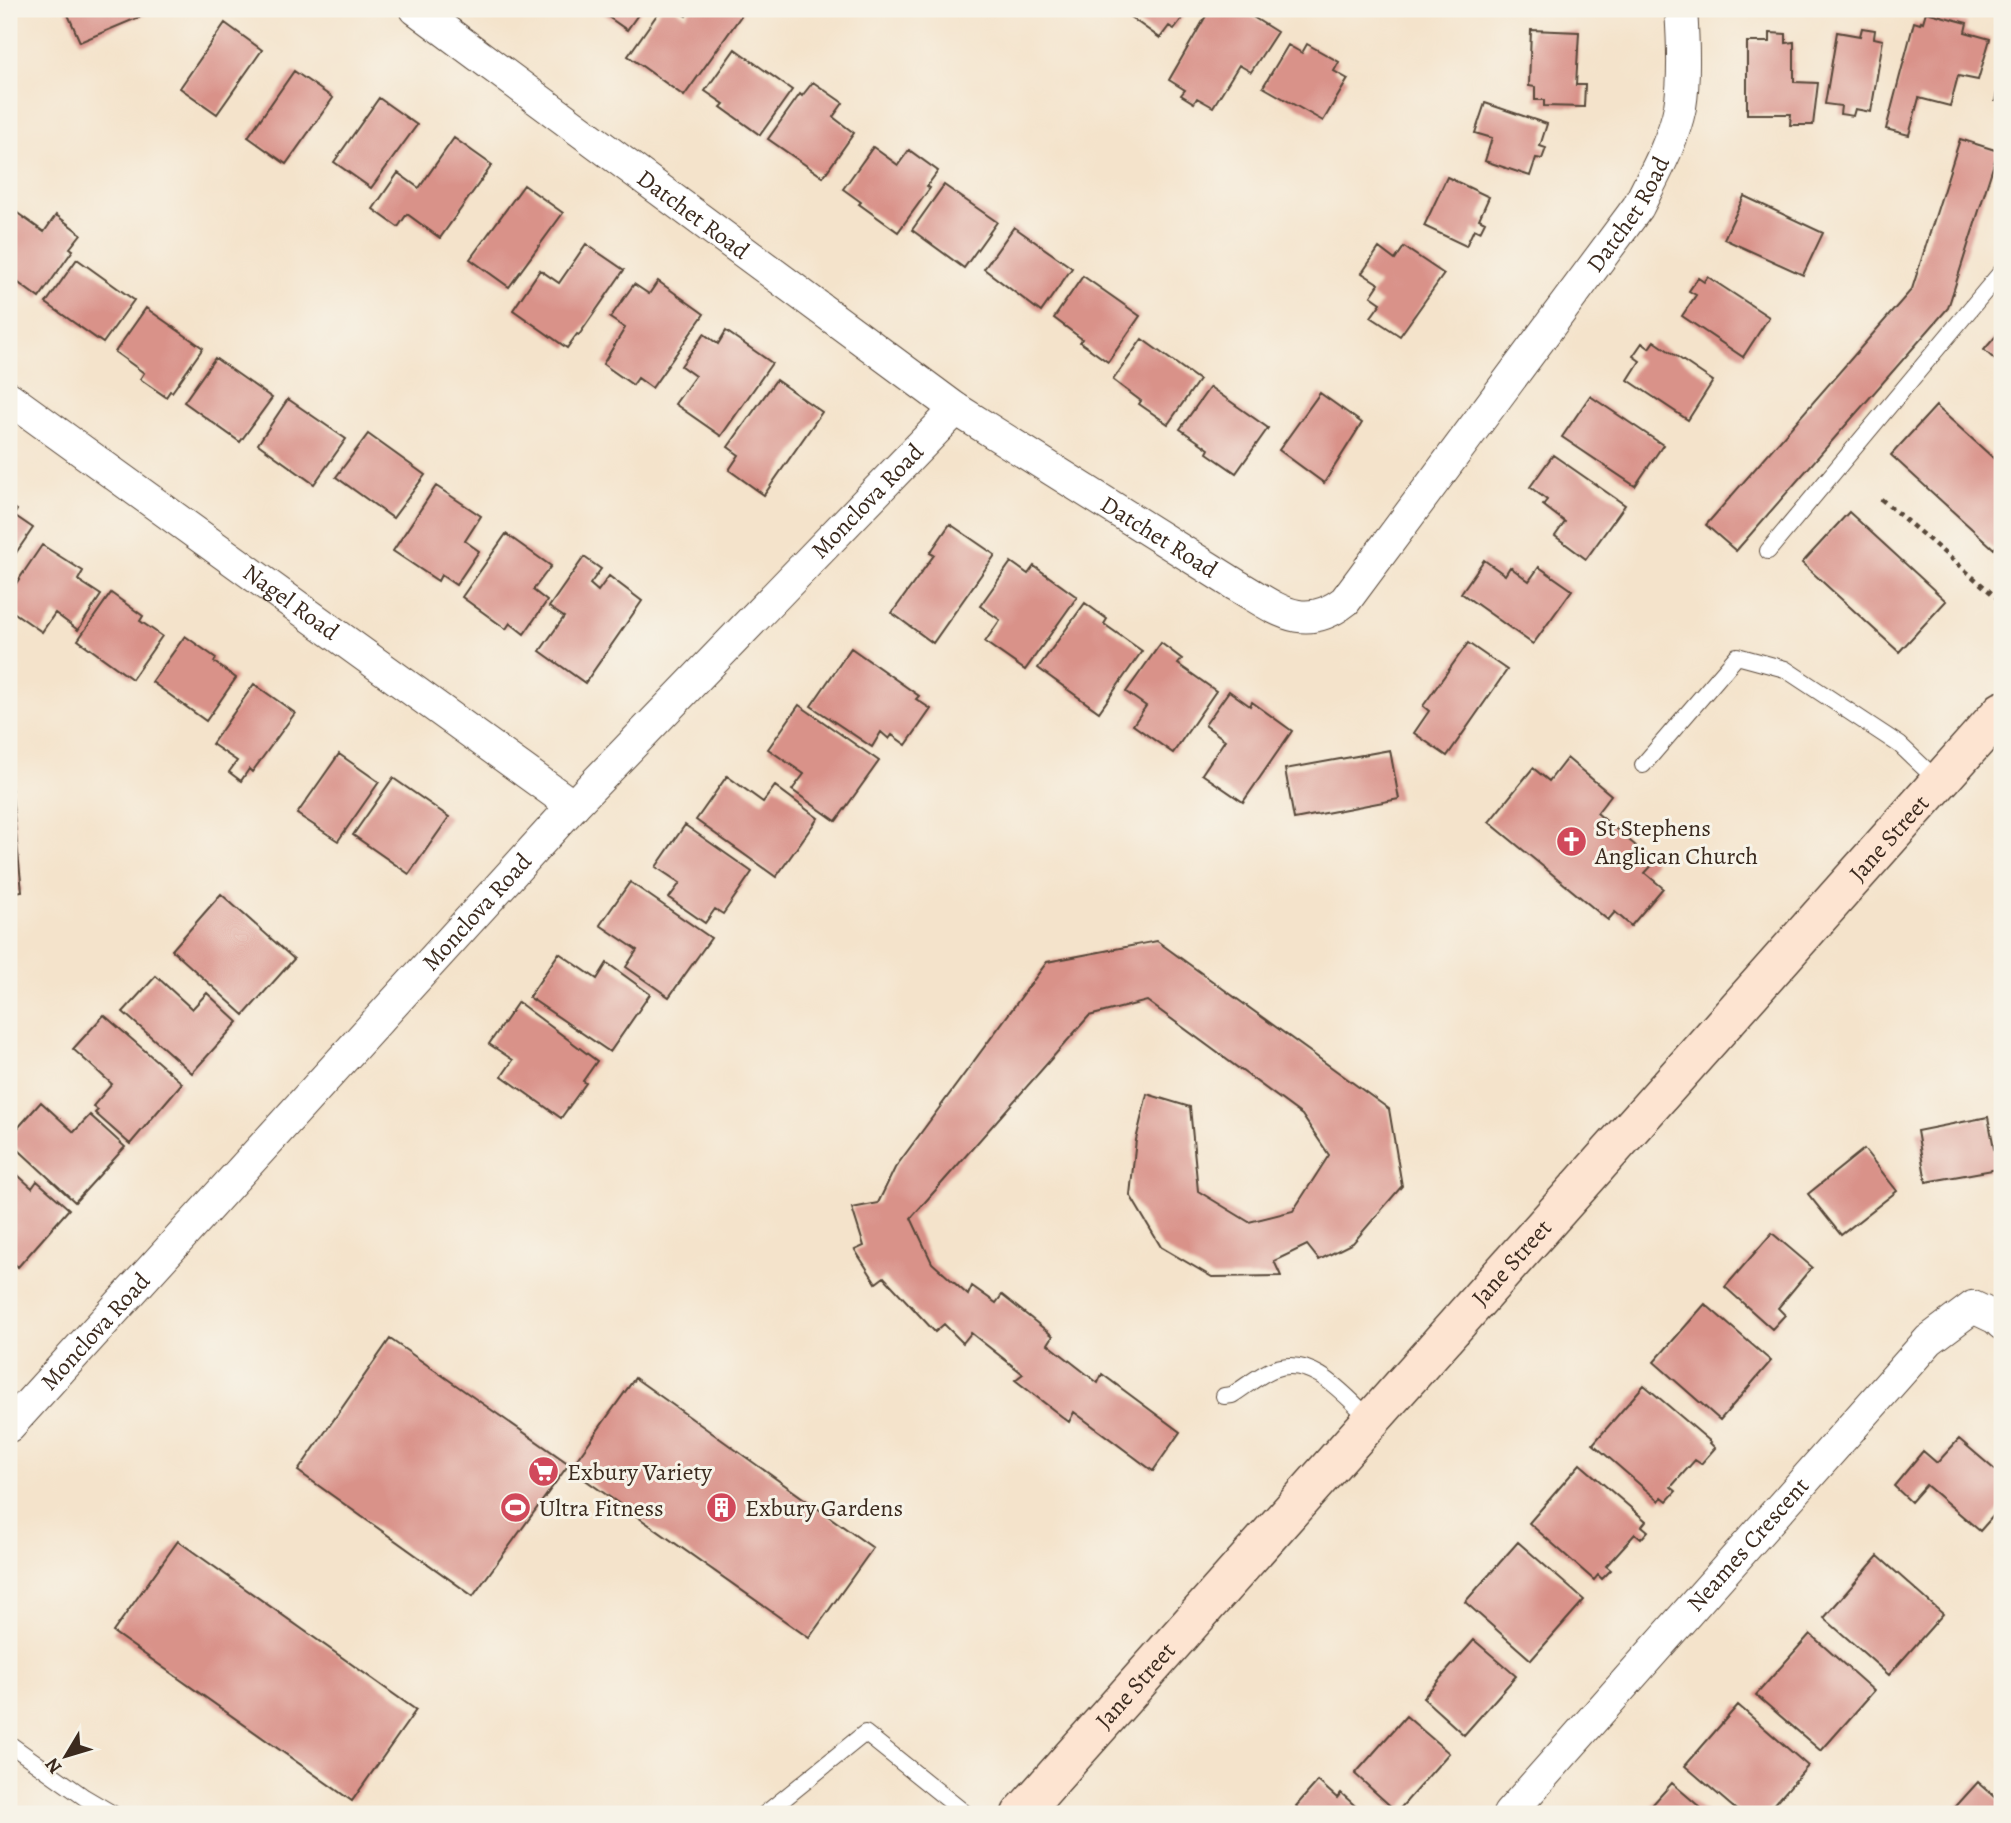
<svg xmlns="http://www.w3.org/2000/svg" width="2011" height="1823" viewBox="0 0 2011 1823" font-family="Alegreya,serif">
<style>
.building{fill:#d99289}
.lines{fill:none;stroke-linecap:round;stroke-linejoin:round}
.lane-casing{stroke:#574638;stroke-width:18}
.street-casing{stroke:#574638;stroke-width:34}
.secondary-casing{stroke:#574638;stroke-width:41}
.path{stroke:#574638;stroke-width:4.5;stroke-dasharray:5 5;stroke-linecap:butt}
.lane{stroke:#fff;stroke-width:16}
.street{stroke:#fff;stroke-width:32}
.secondary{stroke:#fde4d1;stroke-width:38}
.labels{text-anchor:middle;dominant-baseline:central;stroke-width:6;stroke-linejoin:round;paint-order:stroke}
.street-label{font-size:24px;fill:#3b2a1e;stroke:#f7f3e8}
.poi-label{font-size:24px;fill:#3b2a1e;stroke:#f7f3e8;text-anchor:start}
</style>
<rect width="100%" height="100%" fill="#f7f3e8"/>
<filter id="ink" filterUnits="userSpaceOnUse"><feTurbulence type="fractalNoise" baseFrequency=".0143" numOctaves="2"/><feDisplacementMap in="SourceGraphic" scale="14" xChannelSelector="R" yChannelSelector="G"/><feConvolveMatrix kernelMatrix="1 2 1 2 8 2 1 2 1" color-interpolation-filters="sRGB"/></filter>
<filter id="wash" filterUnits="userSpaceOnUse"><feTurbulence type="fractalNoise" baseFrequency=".00686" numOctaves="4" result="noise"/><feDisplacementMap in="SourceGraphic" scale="28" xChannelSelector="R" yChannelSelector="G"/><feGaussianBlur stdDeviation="1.57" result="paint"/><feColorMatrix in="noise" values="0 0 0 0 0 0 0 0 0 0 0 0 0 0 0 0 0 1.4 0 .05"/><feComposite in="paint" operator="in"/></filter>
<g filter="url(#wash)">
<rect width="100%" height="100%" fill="#f4e3cb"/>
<g id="blocks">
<!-- building -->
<path class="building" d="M70,9H148L149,13L80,42L66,10Z
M597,9H642L627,30Z
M661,9H675L686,16L691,9H737L743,13L684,96L628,56Z
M1119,9H1189L1174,29L1169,26L1160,38Z
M1210,9H1240L1277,32L1251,72L1239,65L1213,107L1197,98L1194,103L1181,95L1185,90L1169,80Z
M1926,12L1967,23L1965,32L1990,39L1978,80L1958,76L1950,106L1919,98L1909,135L1886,129L1914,22L1920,24L1921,21L1923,22Z
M225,23L262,50L217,114L180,88Z
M1862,28L1875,30L1874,38L1883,40L1871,112L1855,109L1853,116L1840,114L1841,106L1825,104L1837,32L1860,36Z
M1531,30L1579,32L1576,85H1585L1584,107L1544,106V100H1535V87L1529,86Z
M1770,33L1786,34V43L1794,42V82L1818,83L1813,125H1790L1791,114H1747V42H1770Z
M1307,44L1339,62L1334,71L1348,79L1323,121L1263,87L1288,45L1302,53Z
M735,49L792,90L760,135L721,107L724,104L705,91Z
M294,71L333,98L286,164L248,137Z
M2001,75H2002V102L1995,101Z
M813,82L843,103L833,117L854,133L823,177L768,139L800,94L802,96Z
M379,98L417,125L371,188L334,162Z
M1485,103L1547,124L1540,146L1546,148L1542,159L1536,158L1530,176L1485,161L1492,138L1475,133Z
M454,138L492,165L440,238L407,214L398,227L373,209L398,173L419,188Z
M1960,139L1998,151L1948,308L1736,551L1706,525L1912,289Z
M873,147L898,165L909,150L938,171L927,186L930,188L898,232L859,204L861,202L843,189Z
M1447,177L1489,197L1479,219L1485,222L1480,232L1474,229L1466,246L1424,226Z
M524,185L563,213L509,287L470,259Z
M944,185L997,222L964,268L912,230Z
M1744,196L1823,233L1803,275L1724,239Z
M9,207L44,232L56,215L81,234L70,248L73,250L39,298L9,276Z
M1014,227L1072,268L1041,312L984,269Z
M586,244L624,270L579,335L577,334L567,348L513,310L540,270L559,283Z
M1404,247L1444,274L1400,336L1371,317L1381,303L1371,296L1379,284L1362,273L1379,248L1395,260Z
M77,259L134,300L103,343L46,303Z
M1083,276L1140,316L1108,362L1080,342L1082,339L1054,318Z
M1708,277L1769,317L1743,357L1682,316L1696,295L1689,291L1698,278L1704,282Z
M658,281L704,314L652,388L638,378L633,385L603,364L625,328L610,318L634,284L649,294Z
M146,308L203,348L172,392L170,391L166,397L140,379L144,373L115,352Z
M2002,329V366L1984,350Z
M726,331L772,363L721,436L675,404L695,376L681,366L704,334L718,344Z
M1142,339L1199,380L1168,424L1139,404L1141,401L1113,380Z
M1654,341L1713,381L1688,420L1628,380L1640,361L1633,356L1642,343L1649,348Z
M215,358L272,398L240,442L184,402Z
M776,380L822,412L764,495L729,470L739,455L728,447Z
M1210,387L1268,428L1236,473L1207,453L1209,449L1180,429Z
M1320,393L1362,423L1324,483L1279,450Z
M1590,396L1663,445L1635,486L1562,437Z
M288,399L346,439L314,484L258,444Z
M1936,406L2002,466V540L1994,549L1891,455Z
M368,434L425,475L393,518L336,477Z
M1553,455L1625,505L1586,559L1555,536L1565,522L1543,505L1547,500L1530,487Z
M436,486L481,516L465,541L479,551L456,585L441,575L438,581L393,551Z
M9,504L17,510L14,515L33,528L9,563Z
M1849,512L1946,601L1899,652L1802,563Z
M950,524L995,555L933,643L892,613L934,555L930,553Z
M506,534L551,566L533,590L547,601L524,634L510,623L506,629L462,597Z
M42,545L83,571L78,580L101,595L78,630L55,613L42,632L9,609V594Z
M584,557L601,569L590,584L598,591L609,576L642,601L585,683L540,651L564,617L549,607Z
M1484,560L1505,575L1510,567L1529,581L1539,567L1572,590L1533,644L1461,593Z
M1011,562L1028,574L1034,566L1077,597L1025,670L985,642L1000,620L980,606Z
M111,593L143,616L140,621L162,636L132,679L78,640Z
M1085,603L1107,619L1104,624L1142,651L1099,712L1038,668Z
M185,636L216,658L214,662L236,678L206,721L152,682Z
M1161,643L1182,659L1178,664L1216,691L1173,753L1133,725L1146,706L1126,692Z
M1468,643L1507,670L1447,756L1414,733L1429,711L1423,706Z
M851,648L919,696L916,699L931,709L906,745L892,735L889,739L881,732L872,747L811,706Z
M254,684L295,713L252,772L249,769L241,781L229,772L237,761L212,744Z
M1229,691L1250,706L1252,702L1292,731L1243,802L1202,774L1225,740L1205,725Z
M799,705L879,761L836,821L792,790L804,774L768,749Z
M1390,750L1399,799L1294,819L1285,769Z
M339,754L379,782L338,841L297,814Z
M1567,758L1611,795L1597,813L1655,862L1645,873L1663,888L1631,926L1615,912L1608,920L1489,822L1533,768L1549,781Z
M727,776L763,802L775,786L818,818L776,877L696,820Z
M393,778L449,817L409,874L353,835Z
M9,787H11L22,891L9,893Z
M685,825L752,872L723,914L715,909L705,923L669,898L680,883L656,867Z
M630,882L711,938L669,997L626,967L637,950L600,925Z
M221,894L294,959L244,1015L172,950Z
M1157,941L1389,1109L1402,1186L1353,1243L1319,1260L1307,1245L1274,1261L1281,1276L1212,1277L1161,1247L1130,1195L1136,1140L1147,1094L1190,1107L1198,1191L1249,1222L1293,1211L1329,1155L1302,1115L1147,1001L1089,1016L911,1218L932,1263L968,1295L972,1286L996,1303L1002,1295L1053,1336L1048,1344L1098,1383L1102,1374L1180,1432L1153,1471L1074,1412L1069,1422L1015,1380L1023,1374L971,1333L963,1343L944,1324L935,1332L884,1277L876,1283L855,1250L864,1246L852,1208L878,1203L895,1168L1047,962Z
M559,953L597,979L607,963L650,994L610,1052L529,997Z
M156,976L192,1009L207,993L238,1022L192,1073L123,1012Z
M518,1002L597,1061L583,1081L586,1083L561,1118L502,1076L513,1060L489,1044Z
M104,1015L182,1083L130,1144L95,1113L98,1110L93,1106L112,1084L73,1049Z
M41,1102L74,1132L90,1115L125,1147L75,1202L9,1141V1138Z
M1988,1117L1998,1169L1926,1182L1917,1131Z
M1864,1149L1897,1191L1841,1235L1808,1194Z
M9,1167L32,1188L37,1181L69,1209L18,1267L9,1259Z
M1772,1233L1812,1267L1778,1308L1785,1315L1772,1329L1725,1287Z
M1705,1304L1771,1361L1720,1420L1654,1362Z
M390,1339L569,1464L473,1596L298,1471Z
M635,1378L873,1548L809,1638L570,1469Z
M1644,1385L1711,1442L1710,1443L1715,1448L1701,1464L1695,1460L1671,1487L1676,1491L1667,1501L1662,1497L1659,1501L1593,1444Z
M1959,1439L2002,1476V1506L1980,1531L1926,1485L1911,1502L1894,1486L1923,1451L1937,1463Z
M1580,1464L1646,1521L1642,1526L1648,1531L1641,1539L1635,1534L1606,1566L1611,1570L1602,1579L1598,1575L1594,1580L1529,1523Z
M178,1541L416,1710L352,1801L113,1632Z
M1518,1542L1584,1600L1531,1660L1465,1602Z
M1878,1556L1943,1614L1889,1675L1824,1618Z
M1810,1634L1874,1691L1821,1751L1756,1695Z
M1474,1640L1516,1676L1464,1735L1423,1698Z
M1738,1705L1808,1766L1766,1814H1741L1685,1766Z
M1406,1716L1449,1753L1397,1812L1355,1774Z
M1318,1781L1337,1798L1341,1793L1364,1814H1298L1301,1811L1296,1806Z
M1978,1782L2002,1803V1814H1949Z
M1672,1783L1708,1814H1644Z"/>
</g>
</g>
<g filter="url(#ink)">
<use href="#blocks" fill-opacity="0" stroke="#574638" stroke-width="2"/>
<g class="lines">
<defs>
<path id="lane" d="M1768,551L2002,271
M1643,765L1737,656L1785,669L1900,745L1939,782
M1224,1396L1232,1395C1245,1387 1260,1374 1274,1369C1313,1354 1346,1397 1371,1420
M9,1748L11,1745L84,1797L113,1814
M765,1814L865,1733L966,1814"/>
<g id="street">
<path id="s1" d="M416,9L956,409L1236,585C1276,608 1303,634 1345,601L1638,207C1654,175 1673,142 1680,107C1685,78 1683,38 1681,9"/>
<path id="s2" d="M9,398L573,806"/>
<path id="s3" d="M9,1426L573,806L956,409"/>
<path id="s4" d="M1509,1814L1929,1340L1973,1307L1996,1318L2002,1324"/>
</g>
<g id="secondary">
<path id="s5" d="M1021,1814L2002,711"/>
</g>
</defs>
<!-- lane casing -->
<use href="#lane" class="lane-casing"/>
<!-- street casing -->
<use href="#street" class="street-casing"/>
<!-- secondary casing -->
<use href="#secondary" class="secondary-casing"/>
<!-- path -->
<path class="path" d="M1881,499L2002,602"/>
<!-- lane -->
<use href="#lane" class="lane"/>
<!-- street -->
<use href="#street" class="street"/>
<!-- secondary -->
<use href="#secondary" class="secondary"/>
</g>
</g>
<!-- icons -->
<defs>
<symbol id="church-disc" viewBox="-11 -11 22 22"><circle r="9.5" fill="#d1495b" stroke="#f7f3e8"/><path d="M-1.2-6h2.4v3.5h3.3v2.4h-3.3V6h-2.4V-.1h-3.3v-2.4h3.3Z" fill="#fff"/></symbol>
<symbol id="supermarket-disc" viewBox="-11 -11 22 22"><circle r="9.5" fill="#d1495b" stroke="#f7f3e8"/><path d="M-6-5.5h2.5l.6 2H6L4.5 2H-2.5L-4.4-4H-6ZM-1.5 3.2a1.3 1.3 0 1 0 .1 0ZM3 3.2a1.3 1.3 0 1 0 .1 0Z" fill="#fff"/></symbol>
<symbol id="stadium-disc" viewBox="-11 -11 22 22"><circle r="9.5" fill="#d1495b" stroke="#f7f3e8"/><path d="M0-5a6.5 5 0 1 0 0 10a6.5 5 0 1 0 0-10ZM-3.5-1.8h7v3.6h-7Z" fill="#fff"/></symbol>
<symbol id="building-disc" viewBox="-11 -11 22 22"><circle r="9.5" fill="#d1495b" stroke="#f7f3e8"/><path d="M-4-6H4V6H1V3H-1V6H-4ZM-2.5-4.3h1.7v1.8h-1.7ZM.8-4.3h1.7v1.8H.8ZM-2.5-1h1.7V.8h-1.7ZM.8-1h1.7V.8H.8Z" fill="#fff"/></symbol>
</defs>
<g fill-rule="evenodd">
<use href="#church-disc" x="1554" y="824" width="35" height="35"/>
<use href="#supermarket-disc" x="526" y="1454" width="35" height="35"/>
<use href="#stadium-disc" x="498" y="1490" width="35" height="35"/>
<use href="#building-disc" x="704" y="1490" width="35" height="35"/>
</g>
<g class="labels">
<!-- street labels -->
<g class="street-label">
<text stroke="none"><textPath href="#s1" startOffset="1603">Datchet Road</textPath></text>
<text stroke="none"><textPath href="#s1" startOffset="345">Datchet Road</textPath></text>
<text stroke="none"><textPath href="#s3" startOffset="1262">Monclova Road</textPath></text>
<text stroke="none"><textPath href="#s1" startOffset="912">Datchet Road</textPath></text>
<text stroke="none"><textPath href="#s2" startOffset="348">Nagel Road</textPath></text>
<text stroke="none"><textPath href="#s5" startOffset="1306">Jane Street</textPath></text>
<text stroke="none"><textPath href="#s3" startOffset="695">Monclova Road</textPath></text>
<text stroke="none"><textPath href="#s5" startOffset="738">Jane Street</textPath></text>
<text stroke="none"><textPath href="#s3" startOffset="128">Monclova Road</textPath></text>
<text stroke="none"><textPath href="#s4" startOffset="360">Neames Crescent</textPath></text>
<text stroke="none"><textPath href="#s5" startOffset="172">Jane Street</textPath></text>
</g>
<!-- poi labels -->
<g class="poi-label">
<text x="1595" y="828">St Stephens<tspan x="1595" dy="28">Anglican Church</tspan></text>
<text x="567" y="1472">Exbury Variety</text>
<text x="539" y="1508">Ultra Fitness</text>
<text x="745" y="1508">Exbury Gardens</text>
</g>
</g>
<!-- margin -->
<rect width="2011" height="1823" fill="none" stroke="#f7f3e8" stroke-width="35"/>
<!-- north arrow -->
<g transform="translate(66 1756) rotate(232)" stroke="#f7f3e8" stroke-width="5" paint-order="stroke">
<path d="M0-5L12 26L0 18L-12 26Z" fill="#3b2a1e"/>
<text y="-10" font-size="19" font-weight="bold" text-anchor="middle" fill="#3b2a1e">N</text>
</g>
</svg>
